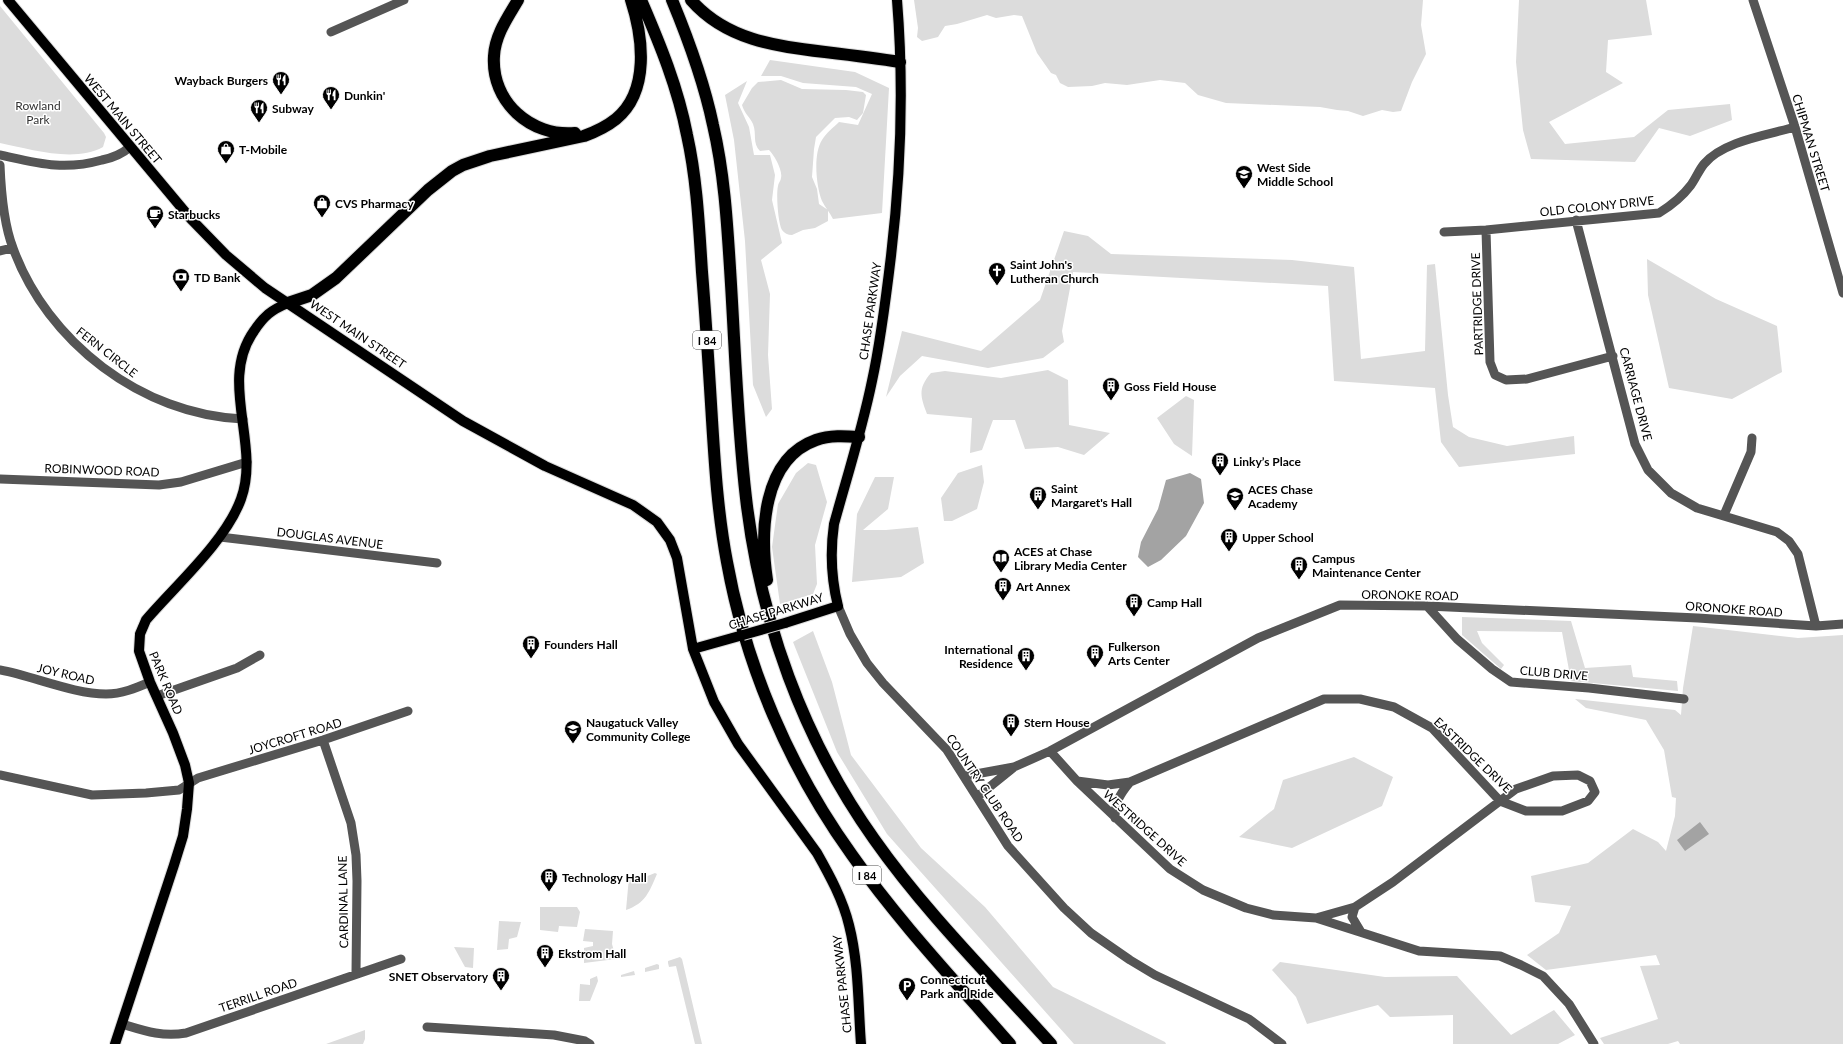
<svg xmlns="http://www.w3.org/2000/svg" width="1843" height="1044" viewBox="0 0 1843 1044" font-family="Lato,sans-serif">
<style>
.green{fill:#dcdcdc}
.water{fill:#a3a3a3}
.lines{fill:none;stroke-linecap:round;stroke-linejoin:round}
.major-casing{stroke:#dbdbdb;stroke-width:12}
.highway-casing{stroke:#dbdbdb;stroke-width:14}
.minor{stroke:#555;stroke-width:9}
.major{stroke:#000;stroke-width:10}
.highway{stroke:#000;stroke-width:12}
.major-bridge-casing{stroke:#dbdbdb;stroke-width:12;stroke-linecap:butt}
.major-bridge{stroke:#000;stroke-width:10}
.labels{text-anchor:middle;dominant-baseline:central;stroke-width:3;stroke-linejoin:round;paint-order:stroke}
.shield{fill:#fff;stroke:#4c4c4c;stroke-width:1}
.shield-label{font-size:11px;font-weight:bold;fill:#000}
.poi-label{font-size:12px;font-weight:bold;fill:#000;stroke:#fff;text-anchor:start}
.park-label{font-size:12px;fill:#333;stroke:#fff}
.street-label{font-size:12px;fill:#000;stroke:#fff}
</style>
<rect width="100%" height="100%" fill="#fff"/>
<!-- green -->
<path class="green" d="M914,0H1423L1421,25L1426,54L1412,82L1401,111L1393,112L1382,110L1363,116L1348,111L1337,110L1320,107L1226,103L1198,95L1185,83L1160,80L1127,85L1105,83L1092,86L1068,87L1060,83L1056,75L1051,73L1037,53L1022,16L1014,15L996,18L987,15L957,24L945,26L938,37L922,41L917,37L918,28Z
M1519,0H1646L1652,35L1608,40L1606,72L1623,83L1549,122L1565,144L1634,137L1668,110L1730,104L1732,120L1690,136L1659,128L1635,162L1531,159L1523,130L1516,62Z
M0,6L104,133L106,137L103,147C74,163 30,149 0,143Z
M770,60L855,72L889,88L882,213L833,219C830,213 825,207 822,201C816,186 813,154 822,140C826,133 834,127 839,122L858,125L872,94L856,87L803,83L781,76H761Z
M781,80L802,89L846,90L863,92L866,95L863,113L857,120L849,117L835,118L816,137L814,149L812,177L817,189L819,204L828,210V221L815,228L803,230L792,235C788,235 784,233 782,230C778,223 776,194 778,186C778,183 781,181 781,178C783,170 774,155 769,150L760,151C752,143 757,134 753,124C750,117 744,113 742,105L752,88L758,82Z
M747,81L738,103L749,127L754,155H770L775,175L772,200L782,243L761,260L770,294L768,355L772,409L766,417L753,385L745,241L734,140L725,95Z
M1064,231L1088,236L1111,254L1292,260L1354,267L1361,359L1425,351L1427,265L1435,264L1448,395L1453,427L1469,437L1507,446L1574,436L1575,454L1459,467L1441,442L1435,388L1334,381L1328,286L1073,272L1062,331L1064,342L1043,358L988,368L922,356L900,376L886,397L902,331L981,351L1040,300Z
M1647,259L1716,299L1777,326L1782,372L1732,399L1669,388L1648,295Z
M1048,370L1068,380L1069,425L1110,433L1084,455L1058,447L1025,449L1015,420H993L982,450L970,453L972,418L927,414C920,396 918,388 931,373L945,371L1001,378Z
M1186,396L1194,400L1192,456L1174,444L1157,418Z
M808,463L816,465L827,502L815,545L817,584L813,594L780,604L772,547L778,504L796,473Z
M982,465L984,482L977,509L952,521H944L941,498L958,473Z
M875,477H894L888,509L863,530H886L918,527L924,563L901,577L852,582L857,514Z
M1462,617L1571,621L1585,668L1631,665L1633,677L1677,681L1678,691L1571,681L1562,632L1477,631L1482,643L1504,665L1501,669L1462,635Z
M1693,626L1798,638L1843,635V1044H1680L1678,1041L1668,1044H1604L1600,1038L1658,1019L1640,966L1660,965L1656,955L1546,970L1527,955L1559,933L1571,906L1535,902L1531,876L1588,863L1633,829L1658,842L1666,851L1675,816L1676,798L1672,797L1664,750L1646,720L1586,708L1575,699L1675,710L1681,715L1683,688Z
M813,631L832,682L851,755L921,848L985,907L1053,987L1165,1042L1166,1044H1074L887,834L837,752L793,642Z
M1354,757L1393,777L1382,806L1292,848L1239,837L1274,809L1283,780Z
M655,873L657,874C649,892 646,903 626,910L629,877H645Z
M540,907H577L580,912L577,927L559,926L558,932L540,930Z
M499,921L521,922L517,937L509,939L508,949L497,950Z
M585,929L613,931L612,944L616,959L584,963V948L593,946V942L583,941Z
M454,947L474,948L473,968L465,967Z
M680,957L682,959L702,1044H695L676,966L669,967L668,963V961Z
M1280,962L1385,977L1457,976L1511,1035L1554,1010L1575,1035L1558,1044H1453V1015L1390,1017L1378,1005L1307,1024L1296,997L1272,970Z
M657,964L659,965V969L645,972V968Z
M634,971L635,975L621,977V975Z
M597,976L598,981L590,1001H579L580,984L590,985V979Z
M365,1030V1039L363,1044H326Z"/>
<!-- water -->
<path class="water" d="M1190,473L1201,479L1204,503L1186,536L1161,560L1148,567L1138,557L1141,542L1158,509L1166,480Z
M1700,822L1709,834L1685,851L1677,840Z"/>
<g class="lines">
<defs>
<path id="major" d="M8,0L191,219L226,255L265,288L463,421L545,466L633,505L657,522L670,540L677,558L693,649L714,702L738,744L817,853C830,876 843,900 849,925C859,964 858,1005 861,1044
M785,623L838,606C831,578 830,552 834,524C847,477 862,430 872,381C881,340 886,298 891,256C901,171 904,86 897,0
M693,649L743,635
M115,1044L174,865L183,836L187,809L189,783L185,765L173,733L150,682L139,651L140,634L146,620C175,586 226,541 241,499C261,444 218,382 254,331C264,316 271,310 288,303"/>
<path id="highway" d="M518,0C508,17 495,35 494,56C491,102 531,137 575,133
M641,0C660,44 678,88 687,135C697,180 699,226 702,272C706,321 709,371 712,420C715,468 718,515 727,562C746,667 790,769 852,855C899,922 956,982 1010,1044
M672,0C689,41 704,82 713,125C724,172 727,220 730,268C735,345 737,422 746,498C760,620 803,739 874,839C926,913 991,977 1051,1044
M691,0C726,40 775,46 825,52C850,55 875,58 900,62
M288,303L312,295L336,278L428,190L452,171L463,165L490,156L584,136C595,132 606,127 616,119C650,91 643,37 631,0
M767,580C760,533 762,459 816,440C830,435 845,436 859,437"/>
</defs>
<!-- major casing -->
<use href="#major" class="major-casing"/>
<!-- highway casing -->
<use href="#highway" class="highway-casing"/>
<!-- minor -->
<path class="minor" d="M1753,0L1795,127L1843,293
M331,32L404,0
M0,155C37,163 63,171 102,160C112,158 122,154 130,147
M0,165C1,190 4,225 13,248C47,342 142,415 243,419
M1576,220L1635,444L1648,470L1671,493L1697,508L1777,532L1789,541L1798,554L1816,626
M1486,230L1490,362L1495,375L1506,380L1527,379L1613,356
M1444,232L1486,230L1659,213C1672,205 1682,197 1691,185C1696,178 1699,170 1704,164C1723,141 1768,135 1795,127
M0,251L12,248
M0,479L159,485L181,482L247,462
M1724,515L1751,452L1752,438
M220,537L437,563
M838,606L850,634L867,663L883,683L947,750L1008,846L1064,908L1091,933L1130,960L1155,975L1249,1019L1282,1044
M1427,606L1457,639L1492,669L1511,682L1589,688L1684,699
M0,670C33,676 74,694 106,694C122,694 136,688 150,682
M157,696L237,668L260,655
M323,740L351,823L356,855L357,881L356,973
M1050,751L1077,781L1170,869L1203,890L1246,908L1273,915L1316,918L1355,907
M0,775L92,795L146,793L179,790L198,778L323,740L408,711
M965,776L1014,767L1050,751L1258,638L1340,605L1427,606L1698,618L1816,626L1843,624
M1077,781L1108,785L1130,782
M977,797L1013,768
M1115,818C1115,802 1120,794 1130,782L1324,699H1360L1394,707L1432,728L1500,801L1526,811H1562L1588,801L1595,792L1590,781L1578,775L1553,776L1516,789L1500,801L1393,882L1355,907L1352,917L1361,932
M1316,918L1419,951L1500,956L1521,965L1543,976L1569,1004L1594,1044
M122,1024C145,1031 162,1037 186,1033L401,959
M427,1027L554,1035L585,1041L590,1044"/>
<!-- major -->
<use href="#major" class="major"/>
<!-- highway -->
<use href="#highway" class="highway"/>
<defs>
<path id="major-bridge" d="M743,635L785,623"/>
</defs>
<!-- major-bridge casing -->
<use href="#major-bridge" class="major-bridge-casing"/>
<!-- major-bridge -->
<use href="#major-bridge" class="major-bridge"/>
</g>
<!-- icons -->
<defs>
<symbol id="restaurant-pin" viewBox="-11 -11 22 30"><path d="M0 17L-7.5 6A9.5 9.5 0 1 1 7.5 6Z" fill="#000" stroke="#fff"/><path d="M-5-6h1v4h1v-4h1v4h1v-4h1v5L-1.5 .5V6h-2V.5L-5-1ZM5-6V6H3V1.5H1.5Q1.5-4 5-6Z" fill="#fff"/></symbol>
<symbol id="shop-pin" viewBox="-11 -11 22 30"><path d="M0 17L-7.5 6A9.5 9.5 0 1 1 7.5 6Z" fill="#000" stroke="#fff"/><path d="M-5-2.5h2.3a2.7 3.5 0 0 1 5.4 0H5L5.5 6h-11ZM-1.5-2.5h3a1.5 2.3 0 0 0-3 0Z" fill="#fff"/></symbol>
<symbol id="school-pin" viewBox="-11 -11 22 30"><path d="M0 17L-7.5 6A9.5 9.5 0 1 1 7.5 6Z" fill="#000" stroke="#fff"/><path d="M0-5L7-2L0 1L-7-2ZM-4 1L0 2.5L4 1V4Q0 6-4 4Z" fill="#fff"/></symbol>
<symbol id="cafe-pin" viewBox="-11 -11 22 30"><path d="M0 17L-7.5 6A9.5 9.5 0 1 1 7.5 6Z" fill="#000" stroke="#fff"/><path d="M-5.5-4.5H6V0H3Q3 3.5 0 3.5H-2.5Q-5.5 3.5-5.5 0ZM3-3.2v2h1.7v-2ZM-6 4.5H4V6H-6Z" fill="#fff"/></symbol>
<symbol id="church-pin" viewBox="-11 -11 22 30"><path d="M0 17L-7.5 6A9.5 9.5 0 1 1 7.5 6Z" fill="#000" stroke="#fff"/><path d="M-1.2-6h2.4v3.5h3.3v2.4h-3.3V6h-2.4V-.1h-3.3v-2.4h3.3Z" fill="#fff"/></symbol>
<symbol id="bank-pin" viewBox="-11 -11 22 30"><path d="M0 17L-7.5 6A9.5 9.5 0 1 1 7.5 6Z" fill="#000" stroke="#fff"/><path d="M-6-4H6V4H-6ZM0-2.3a2.3 2.3 0 1 0 0 4.6a2.3 2.3 0 1 0 0-4.6Z" fill="#fff"/></symbol>
<symbol id="building-pin" viewBox="-11 -11 22 30"><path d="M0 17L-7.5 6A9.5 9.5 0 1 1 7.5 6Z" fill="#000" stroke="#fff"/><path d="M-4-6H4V6H1V3H-1V6H-4ZM-2.5-4.3h1.7v1.8h-1.7ZM.8-4.3h1.7v1.8H.8ZM-2.5-1h1.7V.8h-1.7ZM.8-1h1.7V.8H.8Z" fill="#fff"/></symbol>
<symbol id="library-pin" viewBox="-11 -11 22 30"><path d="M0 17L-7.5 6A9.5 9.5 0 1 1 7.5 6Z" fill="#000" stroke="#fff"/><path d="M-6-4Q-3-5.5-.7-3.5V5Q-3 3-6 4ZM6-4Q3-5.5 .7-3.5V5Q3 3 6 4Z" fill="#fff"/></symbol>
<symbol id="university-pin" viewBox="-11 -11 22 30"><path d="M0 17L-7.5 6A9.5 9.5 0 1 1 7.5 6Z" fill="#000" stroke="#fff"/><path d="M0-5L7-2L0 1L-7-2ZM-4 1L0 2.5L4 1V4Q0 6-4 4Z" fill="#fff"/></symbol>
<symbol id="parking-pin" viewBox="-11 -11 22 30"><path d="M0 17L-7.5 6A9.5 9.5 0 1 1 7.5 6Z" fill="#000" stroke="#fff"/><path d="M-3.5-5.5H1a3.5 3.5 0 0 1 0 7H-1V5.5H-3.5ZM-1-3.4V-.6H.8a1.4 1.4 0 0 0 0-2.8Z" fill="#fff"/></symbol>
</defs>
<g fill-rule="evenodd">
<use href="#restaurant-pin" x="271" y="70" width="20" height="27"/>
<use href="#restaurant-pin" x="321" y="85" width="20" height="27"/>
<use href="#restaurant-pin" x="249" y="98" width="20" height="27"/>
<use href="#shop-pin" x="216" y="139" width="20" height="27"/>
<use href="#school-pin" x="1234" y="164" width="20" height="27"/>
<use href="#shop-pin" x="312" y="193" width="20" height="27"/>
<use href="#cafe-pin" x="145" y="204" width="20" height="27"/>
<use href="#church-pin" x="987" y="261" width="20" height="27"/>
<use href="#bank-pin" x="171" y="267" width="20" height="27"/>
<use href="#building-pin" x="1101" y="376" width="20" height="27"/>
<use href="#building-pin" x="1210" y="451" width="20" height="27"/>
<use href="#building-pin" x="1028" y="485" width="20" height="27"/>
<use href="#school-pin" x="1225" y="486" width="20" height="27"/>
<use href="#building-pin" x="1219" y="527" width="20" height="27"/>
<use href="#library-pin" x="991" y="548" width="20" height="27"/>
<use href="#building-pin" x="1289" y="555" width="20" height="27"/>
<use href="#building-pin" x="993" y="576" width="20" height="27"/>
<use href="#building-pin" x="1124" y="592" width="20" height="27"/>
<use href="#building-pin" x="521" y="634" width="20" height="27"/>
<use href="#building-pin" x="1085" y="643" width="20" height="27"/>
<use href="#building-pin" x="1016" y="646" width="20" height="27"/>
<use href="#building-pin" x="1001" y="712" width="20" height="27"/>
<use href="#university-pin" x="563" y="719" width="20" height="27"/>
<use href="#building-pin" x="539" y="867" width="20" height="27"/>
<use href="#building-pin" x="535" y="943" width="20" height="27"/>
<use href="#building-pin" x="491" y="966" width="20" height="27"/>
<use href="#parking-pin" x="897" y="976" width="20" height="27"/>
</g>
<g class="labels">
<!-- shield labels -->
<g class="shield">
<rect x="693" y="331" width="28" height="18" rx="3"/>
<rect x="853" y="866" width="28" height="18" rx="3"/>
</g>
<g class="shield-label">
<text x="707" y="340">I 84</text>
<text x="867" y="875">I 84</text>
</g>
<!-- poi labels -->
<g class="poi-label">
<text x="268" y="80" text-anchor="end">Wayback Burgers</text>
<text x="344" y="95">Dunkin'</text>
<text x="272" y="108">Subway</text>
<text x="239" y="149">T-Mobile</text>
<text x="1257" y="167">West Side<tspan x="1257" dy="14">Middle School</tspan></text>
<text x="335" y="203">CVS Pharmacy</text>
<text x="168" y="214">Starbucks</text>
<text x="1010" y="264">Saint John's<tspan x="1010" dy="14">Lutheran Church</tspan></text>
<text x="194" y="277">TD Bank</text>
<text x="1124" y="386">Goss Field House</text>
<text x="1233" y="461">Linky’s Place</text>
<text x="1051" y="488">Saint<tspan x="1051" dy="14">Margaret's Hall</tspan></text>
<text x="1248" y="489">ACES Chase<tspan x="1248" dy="14">Academy</tspan></text>
<text x="1242" y="537">Upper School</text>
<text x="1014" y="551">ACES at Chase<tspan x="1014" dy="14">Library Media Center</tspan></text>
<text x="1312" y="558">Campus<tspan x="1312" dy="14">Maintenance Center</tspan></text>
<text x="1016" y="586">Art Annex</text>
<text x="1147" y="602">Camp Hall</text>
<text x="544" y="644">Founders Hall</text>
<text x="1108" y="646">Fulkerson<tspan x="1108" dy="14">Arts Center</tspan></text>
<text x="1013" y="649" text-anchor="end">International<tspan x="1013" dy="14">Residence</tspan></text>
<text x="586" y="722">Naugatuck Valley<tspan x="586" dy="14">Community College</tspan></text>
<text x="1024" y="722">Stern House</text>
<text x="562" y="877">Technology Hall</text>
<text x="558" y="953">Ekstrom Hall</text>
<text x="488" y="976" text-anchor="end">SNET Observatory</text>
<text x="920" y="979">Connecticut<tspan x="920" dy="14">Park and Ride</tspan></text>
</g>
<!-- park labels -->
<g class="park-label">
<text x="38" y="105">Rowland<tspan x="38" dy="14">Park</tspan></text>
</g>
<!-- street labels -->
<g class="street-label">
<text transform="translate(123 119) rotate(50)">WEST MAIN STREET</text>
<text transform="translate(1811 143) rotate(73)">CHIPMAN STREET</text>
<text transform="translate(1597 206) rotate(-6)">OLD COLONY DRIVE</text>
<text transform="translate(1477 304) rotate(-92)">PARTRIDGE DRIVE</text>
<text transform="translate(870 311) rotate(-82)">CHASE PARKWAY</text>
<text transform="translate(358 334) rotate(34)">WEST MAIN STREET</text>
<text transform="translate(107 352) rotate(38)">FERN CIRCLE</text>
<text transform="translate(1636 394) rotate(75)">CARRIAGE DRIVE</text>
<text transform="translate(102 470) rotate(2)">ROBINWOOD ROAD</text>
<text transform="translate(330 538) rotate(7)">DOUGLAS AVENUE</text>
<text transform="translate(1410 595) rotate(1)">ORONOKE ROAD</text>
<text transform="translate(1734 609) rotate(4)">ORONOKE ROAD</text>
<text transform="translate(776 611) rotate(-17)">CHASE PARKWAY</text>
<text transform="translate(1554 673) rotate(5)">CLUB DRIVE</text>
<text transform="translate(66 674) rotate(13)">JOY ROAD</text>
<text transform="translate(166 683) rotate(67)">PARK ROAD</text>
<text transform="translate(295 736) rotate(-17)">JOYCROFT ROAD</text>
<text transform="translate(1473 755) rotate(44)">EASTRIDGE DRIVE</text>
<text transform="translate(985 788) rotate(56)">COUNTRY CLUB ROAD</text>
<text transform="translate(1145 828) rotate(42)">WESTRIDGE DRIVE</text>
<text transform="translate(343 902) rotate(-91)">CARDINAL LANE</text>
<text transform="translate(842 984) rotate(-96)">CHASE PARKWAY</text>
<text transform="translate(258 995) rotate(-19)">TERRILL ROAD</text>
</g>
</g>
</svg>
